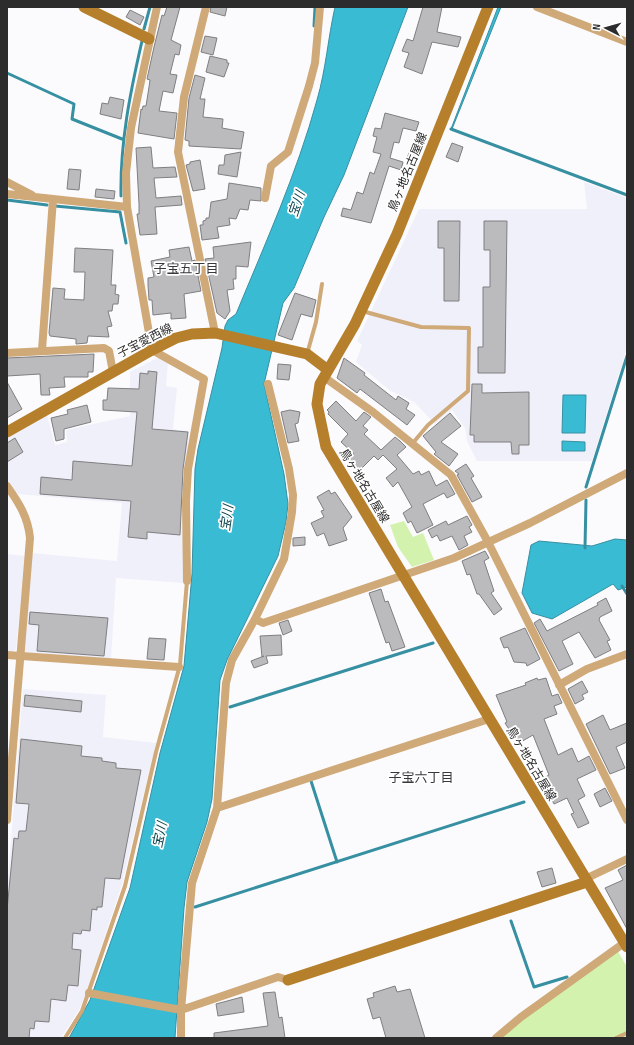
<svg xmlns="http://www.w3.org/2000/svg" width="634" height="1045" viewBox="0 0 634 1045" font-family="'Sofia Sans Condensed','Noto Sans JP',sans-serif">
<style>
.built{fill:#f0f0fa}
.green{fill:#d3f2ad}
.water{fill:#3abbd4;stroke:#3690a2}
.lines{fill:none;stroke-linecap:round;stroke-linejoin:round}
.stream{stroke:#3690a2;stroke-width:3}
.building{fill:#bbbbbe;stroke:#7f7f82}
.lane{stroke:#cfa978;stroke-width:4}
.street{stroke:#cfa978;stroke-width:8}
.secondary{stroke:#b67f2b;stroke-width:11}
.labels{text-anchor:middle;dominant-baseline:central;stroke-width:3.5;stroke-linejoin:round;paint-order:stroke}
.street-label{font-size:12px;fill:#2c2c2d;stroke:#fff}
.water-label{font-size:13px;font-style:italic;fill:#09434e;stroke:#fff}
.neighbourhood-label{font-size:13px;fill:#38373a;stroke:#fff}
</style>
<rect width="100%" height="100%" fill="#fbfbfe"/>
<!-- built -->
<path class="built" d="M584,182L627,198V348L592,461H477L467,441L465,428L452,410L435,424L414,402L389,390L356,362L362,345L357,341L419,209H587Z
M159,357L168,362L166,386L177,388L173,429L189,431L183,514V583L116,578L111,659L24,652L32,553L117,561L122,503L18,494L7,479V438L47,415L55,445L67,442L66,430L130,416V372Z
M7,554L26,556L16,649L13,652H7Z
M23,689L106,695L103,737L156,743L122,884L86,993L79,1010L61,1038H7V890Z"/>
<!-- green -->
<path class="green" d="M404,521L413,537L423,533L434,560L412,567L398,547L390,525Z
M615,946L627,967V1038H492L519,1015Z"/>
<!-- water -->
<path class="water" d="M335,7H408L344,175L324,217L294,288L283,303L264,384L284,474L288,504L286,522L278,556L227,660L220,680L212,799L207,822L187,882L184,908L175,1038H69L90,1000L130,888L160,753L184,666L192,574L195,469L198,449L222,348L225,326L228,320L236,314C265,244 297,173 317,100C326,69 328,38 335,7Z
M498,7H501L452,129H451Z
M563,395H586L585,433H562Z
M562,441L585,442V451H562Z
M615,539L627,540V587L618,590L613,584L552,619L532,613L522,593L531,545L539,541L592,546Z"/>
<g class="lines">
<!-- stream -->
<path class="stream" d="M314,26L315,7
M144,29L150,7
M7,73L74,104L72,119L122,139
M451,129L627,195
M121,196C120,143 130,93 142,41
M7,200L47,205
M55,206L120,212L126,243
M586,487L627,356
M585,548L586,500
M622,586L627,594
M230,707L433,643
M311,781L337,862
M195,907L524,802
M511,921L534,987L567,977"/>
</g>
<!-- building -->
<path class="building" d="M167,7H180L171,40L181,45L179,55L175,54L170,74L177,75L173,93L163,91L159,111L177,113L174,139L138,133L141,109L142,110L143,106H146L149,87L150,80L147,79L154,47L162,15L164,16Z
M211,7H227L225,16L210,12Z
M423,7H442L437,32L461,37L458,47L432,42L422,74L404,67L409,53L402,51L407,39L413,41Z
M130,10L144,17L140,25L126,17Z
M205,36L217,38L213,55L201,52Z
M210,56L227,60V63H229L224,77L206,72Z
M195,75L205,78L200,99H205L203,117L223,119L222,128L244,132L241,149L189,146V141L185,140L189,98Z
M110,97L124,100L121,119L100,114L102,103L108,104Z
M385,113L419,122L416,131L403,128L399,143L394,142L390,158L403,162L401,170L389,166L371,223L341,216L343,208L351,210L357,192L363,194L370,172L374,174L381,154L373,152L377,137L373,136L375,128L381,129Z
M452,143L463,147L458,162L446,157Z
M151,147L153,168L175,167L177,177L154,178L156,198L181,196L182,205L155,207L157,234L140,235L137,214H139V204L136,148Z
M410,151L419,154L415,163L406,160Z
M241,152L237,177L218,174L219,165H224L225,155Z
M200,160L205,189L193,191L186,165L190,164V162Z
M69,169L81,170L79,190L67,189Z
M229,183L261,188V201L250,200L248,210L240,209L236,219L229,218L230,225L217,227L219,238L202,240L200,225H203V221L206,220V218H209L211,202L227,199Z
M96,189L115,191L114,199L95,197Z
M438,221H460L459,301H444V248H438Z
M484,221H507L505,373H478V347H483V287H490V250H484Z
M251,242L248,267L236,266V279H233L234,289L227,290L230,311L225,319L217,313L205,259L214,258L213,247Z
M189,247L192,261L195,260L201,291L184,294L186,318L171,319V313L153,315L152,300H149L148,285V278L154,277L151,261L170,257L169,250Z
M75,248L113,250L111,285H116L115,294L119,295L118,304H113L112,311H108L112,326L107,327L109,337L88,336L87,343L76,344V339L50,336L49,333L53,288L65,289L64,299L84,300L85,272H74Z
M295,293L316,300L312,317L301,314L292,340L278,335Z
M94,354L93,372H88V377H64L65,387L49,388L50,395H41L40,374L7,376V358Z
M344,358L365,373L364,375L396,400L398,396L409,403L406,409L415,415L407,425L360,389L357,393L337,378Z
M278,364L291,365L289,380L277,379Z
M148,371L157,372L152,429L188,432L183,469L180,535L147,532V539L128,537L131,501L40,494L41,477L72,480L73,461L132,466L137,412L103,410V400H107L108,388L139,389L140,373L148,374Z
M7,382L22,409L7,418Z
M472,384H482V393L529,392V445H519V454H512L511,442H474V435H470Z
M336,401L356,421L364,412L371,417L363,426L368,430L364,434L381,450L395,437L400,441L406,447L397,455L413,474L419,471L421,475L429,471L436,486L447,480L455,494L447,498L444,493L423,504L433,525L417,533L411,521L408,523L403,513L412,507L398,482L393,487L386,478L397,469L383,455L378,460L374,456L359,471L357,468L355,469L347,459L354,454L341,442L348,434L328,414L329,412L327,410Z
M87,405L91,422L64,429V439L56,441L51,418L68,414L67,410Z
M290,410L300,412L298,423L295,424L299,441L288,443L281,412Z
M450,413L461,426L441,442L458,454L449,466L434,454L436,452L423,436Z
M15,438L23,452L7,462V443Z
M466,464L474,476L471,478L482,497L472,502L457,475L459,474L455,471Z
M329,490L331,494L335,492L352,517L343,528L347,540L329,546L324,533L317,536L311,523L324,517L321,511L324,510L317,497Z
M467,516L472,525L469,527L472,532L464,536L468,545L459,550L452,536L440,541L437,535L432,538L428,530L446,521L448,525Z
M305,537V545L293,546V538Z
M485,551L489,558L484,561L494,591L491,593L502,609L494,615L479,594H477L470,574L467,575L462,561Z
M381,589L385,602L388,601L405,647L392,651L389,642L386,643L369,593Z
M606,598L612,611L600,617L599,620L610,640L607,641L611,650L595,658L579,632L562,641L573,664L559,671L534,623L540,619L547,631L598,605L597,603Z
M30,612L108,618L104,656L37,651L39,625L29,624Z
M288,620L292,631L283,635L279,623Z
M525,628L540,659L527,666L526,663L514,662L508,647L504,648L500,638Z
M281,635L282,655L266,656L268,663L254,668L251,661L264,656L262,657L260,636Z
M149,638L166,639L164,660L147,659Z
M537,678L538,680L546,678L552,696L558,694L562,703L554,706L557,714L544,719L558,755L572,748L578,762L589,756L596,770L577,779L585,796L578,800L589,823L578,828L571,814L574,813L567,798L554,804L542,779L549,775L533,735L519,743L516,736L514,737L505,723L507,722L496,695L526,685L525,683Z
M582,681L588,692L582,695L584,699L575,704L568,689Z
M25,695L82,701L81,712L24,706Z
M603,715L610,730L627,723V742L616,747L625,768L610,774L586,724Z
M21,739L82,746L81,756L102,758V761L116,763V768L141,770L120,879L105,878L102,907H97V910L92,909L90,931L82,930L81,934L73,933L72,949L81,950L78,986L68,985L66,1001L51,999L49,1022L35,1021L34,1029L30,1028L29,1038H7V910L14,838L18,839L19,831H26L29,804L16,803Z
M605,788L612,801L600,807L594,794Z
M627,865V929L605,888L623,880L618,870Z
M552,868L556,883L542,887L537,872Z
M395,986L397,992L410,989L425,1038H386L380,1017L373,1019L367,999L374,997L373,993Z
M275,992L279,1018L282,1017L285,1038H214V1033L268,1026L263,993Z
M242,997L244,1012L218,1016L216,1004Z"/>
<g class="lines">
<!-- lane -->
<path class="lane" d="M362,311L421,327L469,328L468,391L428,425L412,444
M307,354L316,322L322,284
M65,1038L82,1011L125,886L156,752L180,665L187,581
M616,1038L627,1033"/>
<!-- street -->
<path class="street" d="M157,7L131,128L126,173L127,207L152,350L204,379L188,469L186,501L187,581
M206,7L184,97L178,152L215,333
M537,7L627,42
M7,182L32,195
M7,194L127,207
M265,198L271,166L288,152L309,86L315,63L320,7
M42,350L53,199
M7,353L104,348L109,351L113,372
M324,377L373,412L451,475L488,542L627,820
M7,486C19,503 28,517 30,538L7,820
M255,619L263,623L454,558L530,523L627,473
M7,655L179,667
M559,685L587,669L627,654
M217,808L489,719
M585,879L627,859
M89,993L181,1010L278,977L288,980
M181,1038V1010L192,883L217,808L226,683L232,660L255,619L284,559L292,512L293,495L289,469L268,384
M496,1038L521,1017L624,943"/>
<!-- secondary -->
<path class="secondary" d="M84,7L149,39
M488,7L397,234L355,324L320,384L317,404L326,447L627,947
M7,432L152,350L176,338L192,334L215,333L307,354L328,370
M288,980L587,882"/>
</g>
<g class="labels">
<!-- street labels -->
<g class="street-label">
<text transform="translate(408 172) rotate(-68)">鳥ヶ地名古屋線</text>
<text transform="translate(145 341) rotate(-27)">子宝愛西線</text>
<text transform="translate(364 486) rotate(59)">鳥ヶ地名古屋線</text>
<text transform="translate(531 764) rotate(59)">鳥ヶ地名古屋線</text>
</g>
<!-- water labels -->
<g class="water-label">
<text transform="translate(297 204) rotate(-71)">宝川</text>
<text transform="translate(227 518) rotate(-82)">宝川</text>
<text transform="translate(160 835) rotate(-78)">宝川</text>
</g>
<!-- neighbourhood labels -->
<g class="neighbourhood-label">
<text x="186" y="269">子宝五丁目</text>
<text x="421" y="778">子宝六丁目</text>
</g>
</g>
<!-- border -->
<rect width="634" height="1045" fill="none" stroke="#2c2c2d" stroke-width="16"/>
<!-- north arrow -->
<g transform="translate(606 28) rotate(276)" stroke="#ffffff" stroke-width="3" paint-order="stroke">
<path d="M0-3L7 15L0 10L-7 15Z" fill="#2c2c2d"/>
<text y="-6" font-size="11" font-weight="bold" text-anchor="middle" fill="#2c2c2d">N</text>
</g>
</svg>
